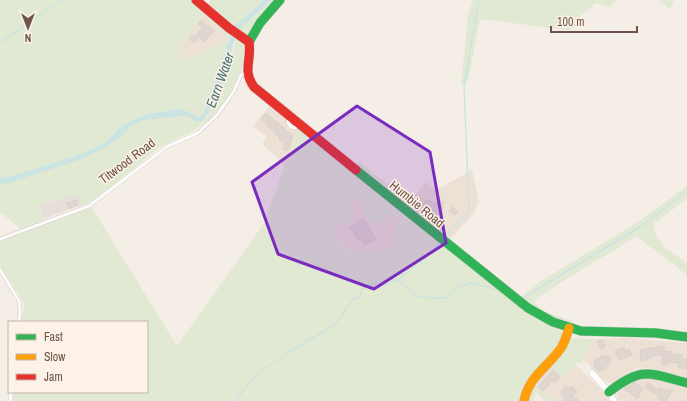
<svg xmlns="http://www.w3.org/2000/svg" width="687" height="401" viewBox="0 0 687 401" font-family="'Archivo Narrow',sans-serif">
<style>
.residential{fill:#ede0d5}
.industrial{fill:#e6ded9}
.green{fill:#e2e9d3;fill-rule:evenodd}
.water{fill:#cbe4e2}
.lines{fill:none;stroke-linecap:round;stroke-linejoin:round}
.stream{stroke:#cbe4e2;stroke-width:1.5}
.building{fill:#e0d6d0;stroke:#dcd0ca}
.lane-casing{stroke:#d2cbc6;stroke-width:4}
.street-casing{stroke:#d2cbc6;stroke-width:7}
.fast-casing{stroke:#d2cac4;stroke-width:10}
.slow-casing{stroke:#d2cac4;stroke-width:10}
.jam-casing{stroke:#d2cac4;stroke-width:10}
.path{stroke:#d6cdc9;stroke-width:1;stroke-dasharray:1 3;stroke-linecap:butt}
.lane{stroke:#fdfcfb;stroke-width:3}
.street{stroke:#fdfcfb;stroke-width:6}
.fast{stroke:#30b455;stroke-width:9}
.slow{stroke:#ff9f0a;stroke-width:9}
.jam{stroke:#e5322d;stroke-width:9}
.marked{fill:#7b2cbf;fill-opacity:0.2;stroke:#7b2cbf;stroke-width:3;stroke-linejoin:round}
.labels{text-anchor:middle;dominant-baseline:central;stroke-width:3;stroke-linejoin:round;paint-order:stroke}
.street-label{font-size:13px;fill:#6e544b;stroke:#fdf2e7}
.water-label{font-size:14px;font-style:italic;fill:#457678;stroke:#fdf2e7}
</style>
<rect width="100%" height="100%" fill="#f4eee7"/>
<!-- residential -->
<path class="residential" d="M205,13L211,18L208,20L228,37L215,46L188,59L176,51Z
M270,105L298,127L287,164H284L262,144L267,137L253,126Z
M472,170L479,201L473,215L448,241L405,207L426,182L436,190Z
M357,197L364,207L365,214L380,224L394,213L400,218L396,227L395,247L380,250L354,251L344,246L335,231L337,226L346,224L353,211L349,204Z
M627,338L687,343V379L656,369L646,368L635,369L613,384L601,379L586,361V348L597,339Z
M575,364L602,390L609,401H555L552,396L545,393L536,384L549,367L562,377Z
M642,377L654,378L687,388V401H618L617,394L619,389L635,379Z"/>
<!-- industrial -->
<path class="industrial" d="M78,194L82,205L43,219L39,205Z"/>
<!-- green -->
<path class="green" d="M0,0H190L205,13L176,51L188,59L215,46L228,37L208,20L211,18L232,33L203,114L198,117L188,111L178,109L148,114L136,118L119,128L105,143L81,154L12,176L0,177Z
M200,0H203L208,4L211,0H264L246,16L232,26Z
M271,0H278L249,35H245L238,31Z
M473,0H618L609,7L596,3L580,16L585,23L567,30L481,19L479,24L468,81L461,85L468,16Z
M659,0H673L674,4L669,9Z
M236,35L245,43L247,48L240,76L226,100L210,119L193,131L160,147L112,186L89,203L82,205L78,194L39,205L43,219L41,221L21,229L0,212V184L3,185L83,159L104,148L121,137L132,125L144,120L182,116L189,117L195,122L207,118L233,51Z
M298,127L399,209L406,218H411L533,317C537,319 559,329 560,330C563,333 563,336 562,340L520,401H13L14,392H147V322H21L25,305L0,265V241L91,206L177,346L265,222L285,164H287ZM356,197L364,207L365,214L375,225L380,224L394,213L400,218L396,227L395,247C382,249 356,255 345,247C341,244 338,236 335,231L337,226L346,224L353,218V211L350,204Z
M359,162L390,186L408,204L405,207L353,165Z
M687,186V199L653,224L656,236L667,249L687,263V275L636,236L615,250L592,263L535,299V303L544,311L572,321L569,325L545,315L519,298L538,283L636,223Z
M576,338L597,339L586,348V361L575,364L562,377L549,367L561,354L571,339Z
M536,384L545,393L552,396L555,401H545L535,392L534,401H528L529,392Z"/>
<!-- water -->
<path class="water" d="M264,0H271L238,31L232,27L246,16Z
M232,33L236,35C232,52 214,111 203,121L195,122L189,117L182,116L144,120L132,125L121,137L104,148L83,159L3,185L0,184V177L12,176L81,154L105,143L119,128L136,118L148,114L178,109L188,111L198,117L203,114Z"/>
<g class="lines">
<!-- stream -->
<path class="stream" d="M0,43L62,0
M445,237L469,212L464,85L479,0
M397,280L418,296L433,298H446L460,286L471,283L496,289
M521,298H523L640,227L687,191
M237,401L238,397L256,375L290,351L335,325L353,299L361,297V289L377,283L383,286L392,283L393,280H397L425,259L439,243"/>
</g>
<!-- building -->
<path class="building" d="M201,20L214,31L204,42L196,35L203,28L198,24Z
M194,35L198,38L194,43L189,39Z
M266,113L293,136L287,151L283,149L285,144L279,140L280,138L261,119Z
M428,199L434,204L440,199L444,203L442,205L444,207L436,218L428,211L429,209L423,204Z
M76,200L78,205L69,208L67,203Z
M452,207L458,212L455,215L449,211Z
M363,218L376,239L365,245L361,239L359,241L350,227Z
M602,339L606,346L601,349L597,342Z
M664,346V351L672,352V354L682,355L681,358L687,359V369L678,367L679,363L668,362V365H662V354L649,357V359L641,361L640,354H641L640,350Z
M624,347L625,351L629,349L632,355L619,360L615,351Z
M605,355L606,357L608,355L612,360L602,371L601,370L599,372L594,366L596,364L593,361Z
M553,370L560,377L555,383L552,381L543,391L538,387Z
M634,382L643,389L639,393L641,395L637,399L629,391H625V387H629Z
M648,382L658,391L660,388L666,391L667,389L672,391L666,401H663L657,398L658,395L645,387Z
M566,386L569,389L571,386L577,391L573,396L579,401H563L565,398L560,393Z"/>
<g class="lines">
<defs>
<path id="lane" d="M289,118L288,123L291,127L295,128L298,125
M0,239L89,206L168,146L198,133L217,115L234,91L241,75L245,73
M0,270L19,301L20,312L19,322
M10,401L11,392"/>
<path id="street" d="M592,373L609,392L614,401"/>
<path id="fast" d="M249,42L260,23L280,0
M356,170L528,308L553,322L581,331L656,333L687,337
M609,392C642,366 649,373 687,383"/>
<path id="slow" d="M524,401C529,376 547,368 561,348C565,342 567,335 569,328"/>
<path id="jam" d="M196,0L229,28L249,42C252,61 242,70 254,87L356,170"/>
</defs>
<!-- lane casing -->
<use href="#lane" class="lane-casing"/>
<!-- street casing -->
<use href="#street" class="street-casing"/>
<!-- fast casing -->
<use href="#fast" class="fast-casing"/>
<!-- slow casing -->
<use href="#slow" class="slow-casing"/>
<!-- jam casing -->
<use href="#jam" class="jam-casing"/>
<!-- path -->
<path class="path" d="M568,353L577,359L587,368"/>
<!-- lane -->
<use href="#lane" class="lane"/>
<!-- street -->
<use href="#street" class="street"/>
<!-- fast -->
<use href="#fast" class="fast"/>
<!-- slow -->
<use href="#slow" class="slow"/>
<!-- jam -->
<use href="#jam" class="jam"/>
</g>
<!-- marked area -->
<path class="marked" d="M357,106L430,152L446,243L374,289L278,254L252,182Z"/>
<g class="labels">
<!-- street labels -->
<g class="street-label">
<text transform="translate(127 161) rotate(-37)">Titwood Road</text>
<text transform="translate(417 204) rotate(39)">Humbie Road</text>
</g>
<!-- water labels -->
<g class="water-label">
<text transform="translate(220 80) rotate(-70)">Earn Water</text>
</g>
</g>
<!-- legend -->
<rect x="8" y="321" width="140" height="72" fill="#fdf2e7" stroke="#c4b3a9"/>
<rect x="16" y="334" width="20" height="6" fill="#30b455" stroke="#c4b3a9"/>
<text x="44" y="341" font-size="12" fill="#6e544b">Fast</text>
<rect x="16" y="354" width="20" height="6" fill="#ff9f0a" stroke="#c4b3a9"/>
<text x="44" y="361" font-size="12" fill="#6e544b">Slow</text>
<rect x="16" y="374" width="20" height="6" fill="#e5322d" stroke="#c4b3a9"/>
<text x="44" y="381" font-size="12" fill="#6e544b">Jam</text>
<!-- north arrow -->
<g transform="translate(28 28) rotate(180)" stroke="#fdf2e7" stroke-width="3" paint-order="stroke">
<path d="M0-3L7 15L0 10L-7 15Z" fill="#6e544b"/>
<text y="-6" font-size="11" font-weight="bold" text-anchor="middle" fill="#6e544b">N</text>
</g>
<!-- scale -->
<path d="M551 26v6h86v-6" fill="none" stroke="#6e544b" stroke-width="2"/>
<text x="557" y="26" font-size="12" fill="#6e544b" stroke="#fdf2e7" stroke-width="3" paint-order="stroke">100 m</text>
</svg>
